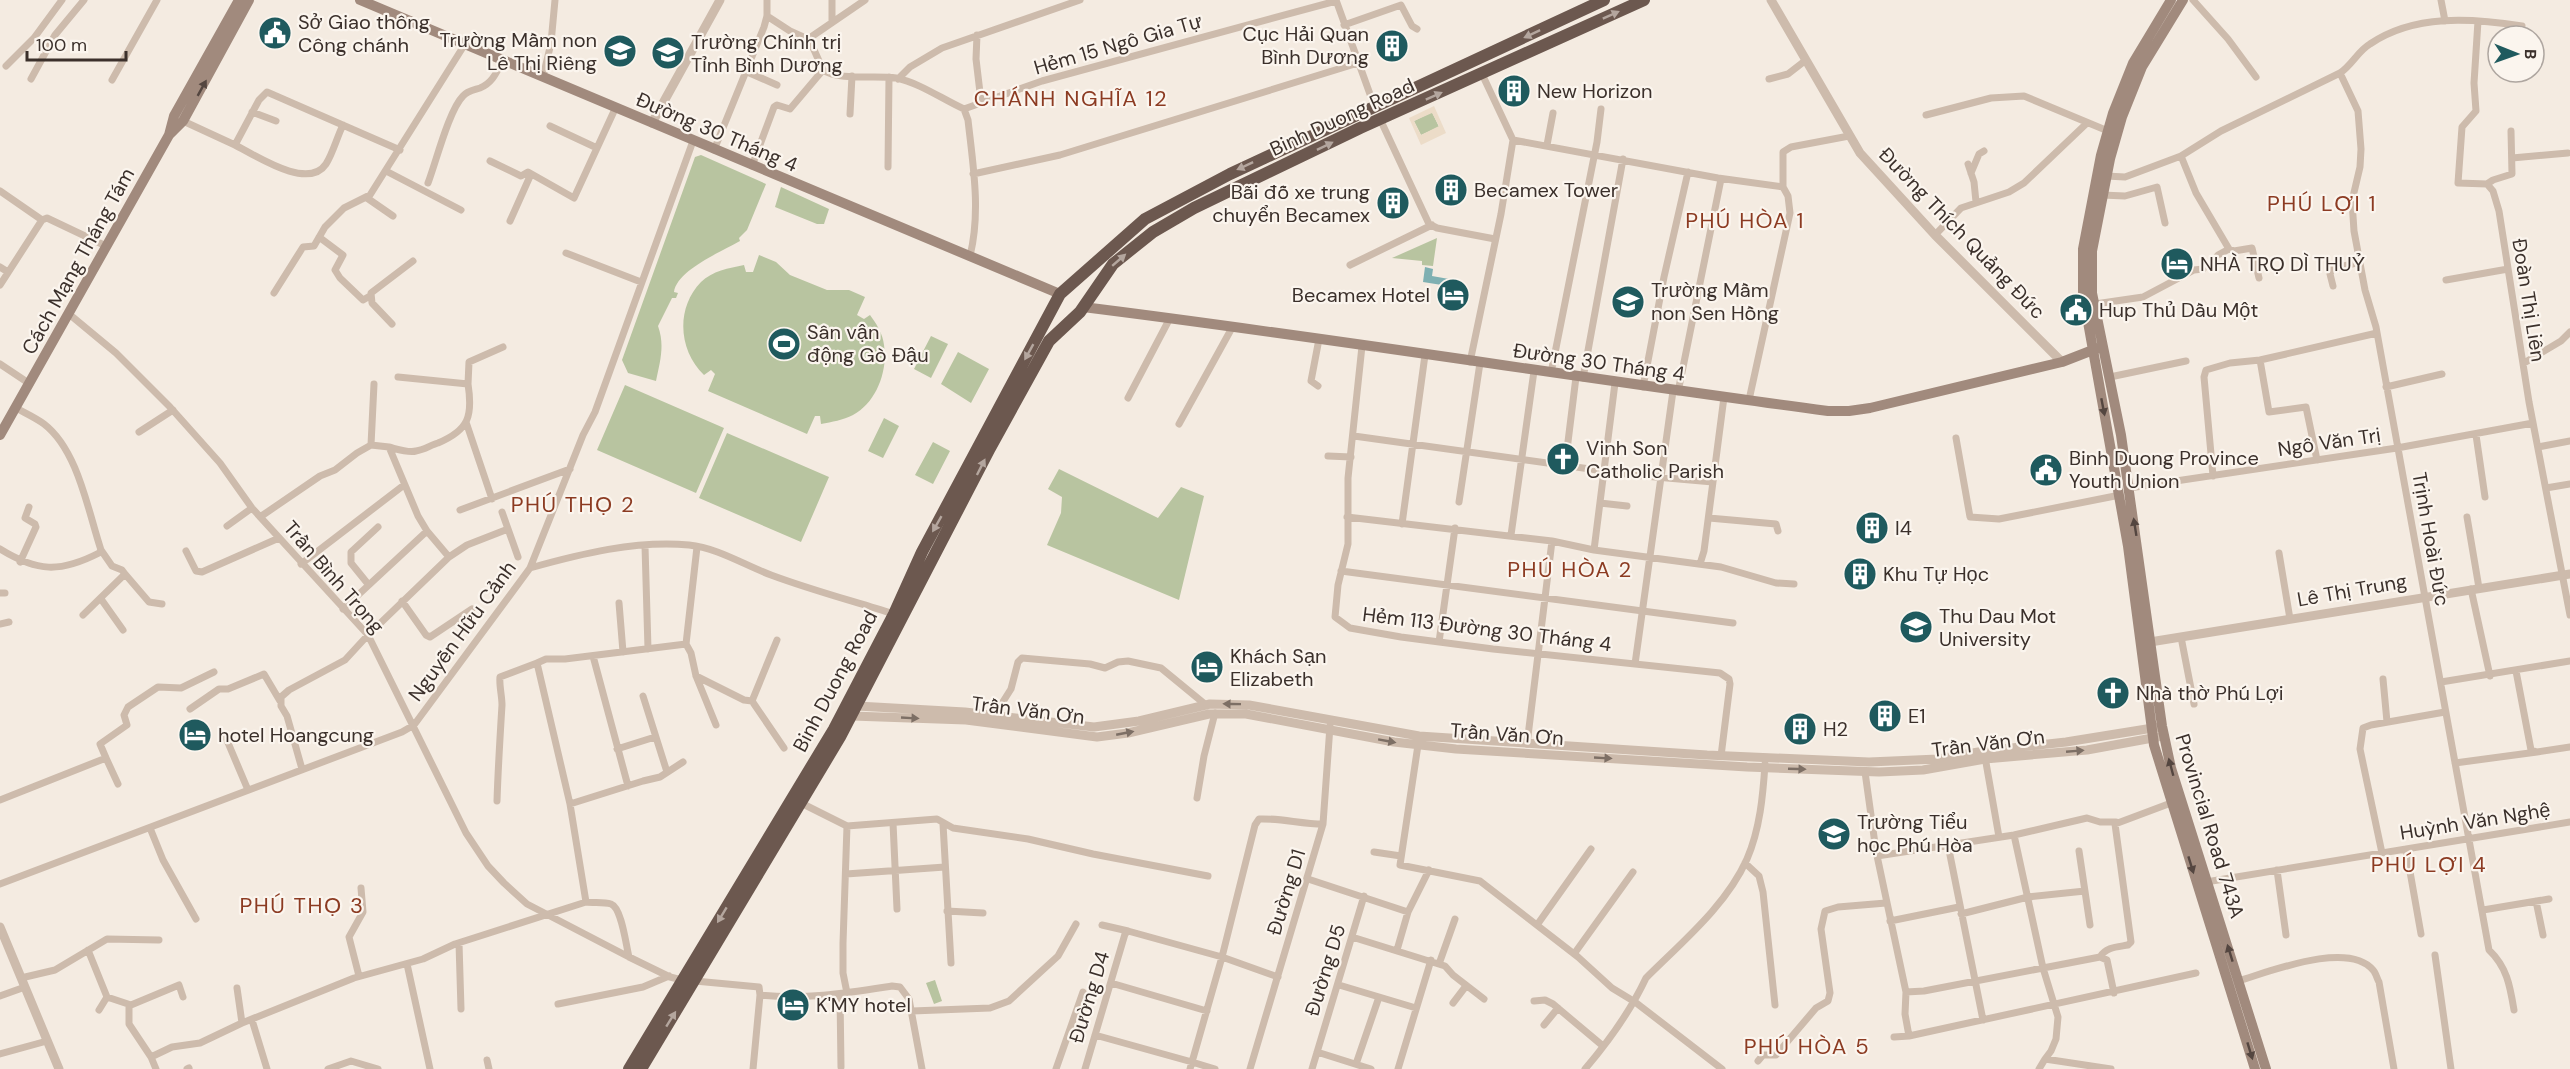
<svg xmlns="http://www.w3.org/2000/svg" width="2570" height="1069" viewBox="0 0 2570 1069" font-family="'DM Sans',sans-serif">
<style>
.green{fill:#b8c4a0}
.plaza{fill:#ecdcc8;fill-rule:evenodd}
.water{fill:#7fb0b2}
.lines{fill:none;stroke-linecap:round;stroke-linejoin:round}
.minor{stroke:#cdbbac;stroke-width:7}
.tertiary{stroke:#cdbbac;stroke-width:9}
.secondary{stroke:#a18a7d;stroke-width:10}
.trunk{stroke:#6c584f;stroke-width:12}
.oneway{fill:#b4a69e}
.oneway2{fill:#544640}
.oneway3{fill:#7d6f65}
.labels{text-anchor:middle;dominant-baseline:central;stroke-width:4.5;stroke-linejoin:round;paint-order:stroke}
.poi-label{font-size:20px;fill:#3b302b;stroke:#fbf5ee;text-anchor:start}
.street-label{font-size:20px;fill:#3b302b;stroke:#fbf5ee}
.quarter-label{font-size:22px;letter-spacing:1.5px;fill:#8c3b22;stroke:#fbf5ee}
</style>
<rect width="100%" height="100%" fill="#f4ebe1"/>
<!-- green -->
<path class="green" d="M1432,112L1439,127L1421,135L1414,121Z
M701,155L766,184L747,230L739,238L740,241C721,252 677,270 674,292L678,293L676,298H672L658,326C665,345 660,362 656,381L628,373L622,360L695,157Z
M781,187L829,209L824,224H817L775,207Z
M1437,238L1433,266L1422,265V261L1392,258Z
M759,255L776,262L790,275L827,290H849L865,297L857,315L864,319L870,315C876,323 883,334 884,345C888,370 877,402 853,415C843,420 832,422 821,424L820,416H815L807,434L708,391L715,374L711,370L704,375C679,351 675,309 701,282C712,271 729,268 744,265L746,272H753Z
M931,336L948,344L931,378L914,369Z
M958,352L989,369L971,403L941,384Z
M625,385L724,428L696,493L597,450Z
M884,418L899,426L883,458L868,451Z
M727,433L829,477L801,542L699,498Z
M933,442L950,451L933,484L915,475Z
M1059,469L1158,518L1181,487L1204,496L1179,600L1047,545L1061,513L1062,497L1048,489Z
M935,980L942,1001L934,1004L926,983Z"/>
<!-- plaza -->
<path class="plaza" d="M1434,106L1446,133L1421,145L1409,118ZM1432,113L1439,126L1421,135L1414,121Z"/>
<!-- water -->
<path class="water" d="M1425,267L1433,269L1432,276L1449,279L1448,286L1423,282Z"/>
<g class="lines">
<!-- minor -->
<path class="minor" d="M1336,0L1375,108
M2193,0L2228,39L2256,77
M2441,0L2445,21
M767,16L790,31L810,40
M832,21V0
M2478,21L2474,83L2476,111L2462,127L2458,183L2487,184L2493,191L2499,211L2529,402L2570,615
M1344,25L1401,5L1412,26L1417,29
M977,35L976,59L981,101
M6,66L34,38L62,0
M823,70L811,43V37L865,0
M745,71L777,85
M2340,73L2358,111L2361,149L2360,167L2352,201L2354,231L2365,290L2376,327L2489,950C2507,967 2510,986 2514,1010
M543,77L551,43L555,0
M31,79L55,35L84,0
M898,79L910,67L942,48L1080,0
M1769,79L1788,74L1806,60
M112,80L157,0
M964,109L968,120C973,165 981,212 970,256
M252,112L276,121
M850,114L852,76
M1926,115L1991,98L2024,96L2108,131
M1380,119L1429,224L1437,228L1495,239
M183,121L235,145L259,100L267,92L400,150
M550,126L597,148
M1513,140L1718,178L1783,187
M235,145C255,155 308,191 326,164C333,153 337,137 343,125
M1547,145L1553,113
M714,150L764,27L767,16V0
M2181,156L2196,193L2229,249L2234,251L2252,248L2259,278
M2512,158L2568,153
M490,161L521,176L528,172L574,198L615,109
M1968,164L1974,182L1976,202
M752,166L774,107L777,105L790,109L823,70C838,81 878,75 896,78C920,83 942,99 964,109L1042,81L1336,1
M888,167L889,77
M386,171L461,210
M1971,173L1979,154L1984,151
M973,174L1060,155L1358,63
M2106,176L2125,177L2181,156L2221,131L2340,73C2352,65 2358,51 2370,44C2414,14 2471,18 2522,26
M428,183C436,162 449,110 463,96C467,91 474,90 480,88C493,83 497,71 503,60
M2487,184L2493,180L2512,174L2511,131
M0,191L42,220
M2102,195L2125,196L2157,187L2165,223
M367,198L393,216
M510,221L531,174
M1935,235L1961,208L2009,192L2024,183L2087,123
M319,237L343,255L335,270L340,278L363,300L370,296
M566,253L641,282
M2218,255L2229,249
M1350,265L1432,225
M0,267L8,272
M2446,280L2508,269
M0,285L42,220L47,218L106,246
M2333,286L2330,274L2332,269L2360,262
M274,293L303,247L314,246L325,227L344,208L370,195L465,44
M2095,304L2143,297L2194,270L2203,269
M69,314L116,353L170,407L220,463L252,508L368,635L466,833L488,866L504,883L527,904L629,957L670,977L682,980
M392,324L372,303L371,293L413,261
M1362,346L1348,478V544L1338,585L1335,617L1350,628L1401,637L1493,649L1720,673L1729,679L1730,684L1721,756
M2260,360L2269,412L2306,407L2317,460
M1470,362L1501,214L1513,140L1482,74
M2524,363L2561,341L2570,332
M0,364L30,384
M1551,373L1597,142L1601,109
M2110,377L2186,361
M1583,378L1623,159
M468,384L469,362L503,347
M1318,386L1311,381L1319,339
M1643,387L1664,277L1688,172
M2386,387L2442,374
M1678,392L1721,179
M1128,398L1170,318
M1749,400L1790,213L1788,196L1783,187V152L1791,147L1849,136
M466,422L492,499
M1179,424L1233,326
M139,432L173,410
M2476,435L2485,497
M1354,436L1633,475L1713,482
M1956,438L1970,517L1999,519L2120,495
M371,445L374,384
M389,447C397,449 408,453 416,451C424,450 431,445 438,443C469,430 473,416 468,384L398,377
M2538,447L2570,441
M1328,456L1351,457
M1565,466L1576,377
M2213,476L2204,377L2206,370L2230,363L2260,360L2377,333
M2129,488L2397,448L2533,423
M2546,488L2570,484
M1459,502L1480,363
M1600,503L1627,506
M460,510L570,469
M502,512L518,557
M260,517L320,476L335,470L357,453L371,445L389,447L418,516L427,531L449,557L368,635L345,660L289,690L281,697V706L287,716L302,769
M1347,517L1552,541L1594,550L1721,567L1776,583L1794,584
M2467,517L2479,588
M1709,518L1776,524L1778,531
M1402,524L1425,355
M227,526L252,508
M1511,535L1534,371
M645,546L648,649
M697,547L686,644L691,653L696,676L716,725
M0,549C37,572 60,573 99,553L101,550C88,511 78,450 44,424C36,418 25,413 16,408
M1594,550L1615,383
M186,551L196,571L202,572L279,538
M2279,553L2290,619
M449,557L467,545L508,529
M20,562L36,527L35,524L25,518L29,507
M301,564L404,485
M1700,564L1704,551L1724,397
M530,568C580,554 636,540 689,545C718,548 744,565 771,575C811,590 853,601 894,614
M1341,571L1733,623
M125,574L149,602L162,604
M368,584L351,563V552L378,527
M2471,589L2490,676
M0,593H5
M101,599L123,630
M402,601L426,635L430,637L472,609
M619,603L623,652
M343,609L427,531
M83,615L125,574L122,570L112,566L101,550
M0,624L9,622
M2181,637L2194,704
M1439,642L1455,528
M593,656L628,786
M1635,664L1673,391
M2516,671L2531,750L2537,752L2570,747
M696,676L744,700L752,701L777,640
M2383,679L2387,722
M2441,682L2570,661
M643,696L667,772
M752,701L784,748
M190,709L219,689H228L264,674L280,701
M992,719L1011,689L1018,662L1022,658L1090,664L1105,668L1118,662L1128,661L1161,668L1206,705
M226,738L248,790
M1527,744L1552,541
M1418,745L1400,865L1480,881L1578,957L1612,988L1635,1002L1722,1069
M617,749L655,737
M1985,757L1999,837
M106,758L118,784
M2455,763L2537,752
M1865,772L1876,851L1906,992L1924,991L2100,957L2107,960L2114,993
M1197,798L1204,756L1215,713
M0,800L106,758L100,744L127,725L124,715L128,707L158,687L181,688L214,672
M497,801C498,769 500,737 502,705C502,696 499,685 500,677L537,663
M801,803L847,826L843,943V973L847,993
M570,804L643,781L660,777L683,762
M893,823L897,909
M943,824L951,963
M847,826L937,819L953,828L1028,839L1093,854L1208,876
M150,828L163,860L196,919
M2014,835L2043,968L2058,1017L2056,1039L2051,1051L2045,1059
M1948,845L1983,1020
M2406,849L2421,934
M2079,851L2090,925
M1374,852L1401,856
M2382,853L2360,749L2363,728L2371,725L2445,712
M1877,856L2014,835L2087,818L2100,822H2116
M1745,863L1759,876L1763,892L1775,1005
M2277,870L2286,935
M846,874L945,867
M1308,879L1408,912L1429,870
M2206,882L2570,822
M0,884L402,732L414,725L530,568L583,435L595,412L693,141
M2536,901L2543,935
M586,902C594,903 604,902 611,904C622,908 626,946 629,957
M2483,910L2549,899
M947,911L983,913
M1961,914L2028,897L2085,891
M1890,921L1959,907
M1102,925L1128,931
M1537,925L1591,849
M1352,937L1445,966L1453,975L1484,999
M459,943L461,1009
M88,950L107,997L99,1010
M1397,950L1408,912
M1574,954L1633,872
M2435,955L2451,1069
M2100,957C2106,947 2117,947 2128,945L2131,942L2115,824L2171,803
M407,964L430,1069
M1439,964L1455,919
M359,976L349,937L363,912L361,888
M1278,977L1222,957L1255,825L1259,819C1281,818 1301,824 1323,824
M21,978L55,970L107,939L159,940
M695,981L759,987L760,995C806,1000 847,993 892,986L900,987L909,999L922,1069
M2238,981C2269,972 2348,940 2373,970C2376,973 2377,979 2379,982L2394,1069
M1111,983L1207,1011
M1339,985L1416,1008
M237,988L242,1023
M1906,992L1905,1014L1909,1036
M840,995L841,1067
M0,996L25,987
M107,997L131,1005L179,985L183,997
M1534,1001L1545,1000L1553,1004L1603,1046
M1453,1003L1466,986
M558,1004L643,987L669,976
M129,1005V1024L151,1057
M912,1011L990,1008L1009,1001L1058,956L1076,924
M252,1020L267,1069
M1544,1025L1558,1008
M1894,1037L1909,1036L2196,973
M1317,1052L1371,1069
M0,1054L47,1041
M487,1060L489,1069
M1758,1061L1763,1055H1776L1816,1008L1828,1001L1830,993L1821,929L1825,911L1838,907L1886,903
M1356,1064L1379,997
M156,1069L151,1057L172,1047L200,1043L242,1023L354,978L423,959L455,944L586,902L570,804L537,663L546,659H565L686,644
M187,1069L189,1068
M328,1069L351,1061L378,1069
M753,1069L760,995
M1056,1069L1083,992
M1085,1069L1125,934L1128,931L1222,957L1192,1062L1095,1035
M1190,1069L1192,1062L1215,1069
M1250,1069L1323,824L1330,726
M1312,1069L1364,896
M1398,1069L1431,960
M1585,1069C1609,1041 1630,1012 1646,978C1682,942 1726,906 1747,859C1760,829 1763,795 1765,764
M2039,1069L2045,1059L2111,1069"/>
<!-- tertiary -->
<path class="tertiary" d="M1771,0L1860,153L1935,235L2062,362
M652,123L720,0
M2150,642L2570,574
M857,706L965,712L1094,727L1139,721L1210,704L1249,705L1419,736L1707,755L1869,762L1938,759L1984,751L2066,742L2159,727
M852,716L966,720L1097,737L1128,733L1209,714H1246L1394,742L1456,749L1747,767L1879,772L1923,770L1985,759L2087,750L2158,737
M0,927L59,1069"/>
<!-- secondary -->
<path class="secondary" d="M360,0L1060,294
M2171,0L2133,63L2113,113L2101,155L2083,249V294L2128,546L2154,745L2255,1069
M2183,0L2142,67L2122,117L2110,159L2092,251V293L2121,435L2162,726L2171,768L2266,1069
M169,135L183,121L249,0
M1083,307C1332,338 1580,378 1828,411H1849L1870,408L2062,362L2098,348
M0,435L169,135L174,116L239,0"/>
<!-- trunk -->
<path class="trunk" d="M629,1069L834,729L894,614L922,552L1060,294L1145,219L1230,174L1604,0
M641,1069L840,737L990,448L1049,341L1080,312L1113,264L1153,232L1194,208L1360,128L1644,0"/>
</g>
<!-- one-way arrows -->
<defs><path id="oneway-solid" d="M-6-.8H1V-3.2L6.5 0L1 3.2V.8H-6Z" transform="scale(1.5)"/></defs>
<g class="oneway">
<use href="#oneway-solid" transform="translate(1611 15) rotate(-24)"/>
<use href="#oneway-solid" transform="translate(1532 34) rotate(155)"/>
<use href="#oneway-solid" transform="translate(1434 96) rotate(-24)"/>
<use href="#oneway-solid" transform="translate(1325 146) rotate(-26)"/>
<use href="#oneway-solid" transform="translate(1245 166) rotate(155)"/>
<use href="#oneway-solid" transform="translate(1119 260) rotate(-41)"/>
<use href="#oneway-solid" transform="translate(1029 352) rotate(119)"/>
<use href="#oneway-solid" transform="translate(981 467) rotate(-63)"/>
<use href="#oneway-solid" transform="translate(937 524) rotate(120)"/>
<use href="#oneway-solid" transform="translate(722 915) rotate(121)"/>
<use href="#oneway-solid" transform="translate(671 1019) rotate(-58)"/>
</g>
<g class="oneway2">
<use href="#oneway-solid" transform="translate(202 88) rotate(-61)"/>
<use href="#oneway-solid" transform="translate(2103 407) rotate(79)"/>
<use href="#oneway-solid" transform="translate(2135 527) rotate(-99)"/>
<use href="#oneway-solid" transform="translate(2171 767) rotate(-105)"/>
<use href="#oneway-solid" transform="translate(2191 865) rotate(73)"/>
<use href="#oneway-solid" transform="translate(2230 953) rotate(-107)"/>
<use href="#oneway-solid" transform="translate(2250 1051) rotate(73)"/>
</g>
<g class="oneway3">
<use href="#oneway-solid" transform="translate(1232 704) rotate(-179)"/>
<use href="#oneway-solid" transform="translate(910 718) rotate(3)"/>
<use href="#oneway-solid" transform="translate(1125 733) rotate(-11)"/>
<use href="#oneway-solid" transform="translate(1387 741) rotate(10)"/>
<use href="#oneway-solid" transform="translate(2075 751) rotate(-5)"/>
<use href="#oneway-solid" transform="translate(1603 758) rotate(3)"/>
<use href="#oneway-solid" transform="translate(1797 769) rotate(2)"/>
</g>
<!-- icons -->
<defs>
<symbol id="civic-disc" viewBox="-11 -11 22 22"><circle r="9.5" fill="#1f5a5e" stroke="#fbf5ee"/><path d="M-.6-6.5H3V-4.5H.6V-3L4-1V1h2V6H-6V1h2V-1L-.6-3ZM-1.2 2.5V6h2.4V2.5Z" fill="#fff"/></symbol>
<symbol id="building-disc" viewBox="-11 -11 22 22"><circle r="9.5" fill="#1f5a5e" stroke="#fbf5ee"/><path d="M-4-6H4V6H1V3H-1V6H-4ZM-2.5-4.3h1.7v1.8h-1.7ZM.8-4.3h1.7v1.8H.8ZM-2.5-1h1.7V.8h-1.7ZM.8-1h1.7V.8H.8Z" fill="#fff"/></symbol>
<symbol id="school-disc" viewBox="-11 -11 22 22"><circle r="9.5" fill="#1f5a5e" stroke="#fbf5ee"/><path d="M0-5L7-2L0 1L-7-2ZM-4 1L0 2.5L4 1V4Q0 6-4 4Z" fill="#fff"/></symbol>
<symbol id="university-disc" viewBox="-11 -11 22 22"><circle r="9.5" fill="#1f5a5e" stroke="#fbf5ee"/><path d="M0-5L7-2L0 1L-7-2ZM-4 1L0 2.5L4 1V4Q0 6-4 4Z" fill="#fff"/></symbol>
<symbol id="hotel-disc" viewBox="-11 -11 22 22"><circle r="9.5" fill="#1f5a5e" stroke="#fbf5ee"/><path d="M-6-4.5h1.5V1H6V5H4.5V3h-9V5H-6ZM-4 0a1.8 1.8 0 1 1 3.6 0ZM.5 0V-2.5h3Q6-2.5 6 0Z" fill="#fff"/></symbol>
<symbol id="stadium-disc" viewBox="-11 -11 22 22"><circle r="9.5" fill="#1f5a5e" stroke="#fbf5ee"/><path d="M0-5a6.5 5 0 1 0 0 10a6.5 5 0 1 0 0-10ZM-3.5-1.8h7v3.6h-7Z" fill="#fff"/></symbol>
<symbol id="church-disc" viewBox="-11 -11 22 22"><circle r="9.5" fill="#1f5a5e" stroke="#fbf5ee"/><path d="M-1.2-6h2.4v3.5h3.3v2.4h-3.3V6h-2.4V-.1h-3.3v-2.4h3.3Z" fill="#fff"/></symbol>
</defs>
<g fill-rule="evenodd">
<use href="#civic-disc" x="256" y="14" width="38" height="38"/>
<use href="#building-disc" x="1373" y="27" width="38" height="38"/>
<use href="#school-disc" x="601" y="32" width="38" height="38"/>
<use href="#university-disc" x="649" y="34" width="38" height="38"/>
<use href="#building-disc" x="1495" y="72" width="38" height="38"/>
<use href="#building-disc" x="1432" y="171" width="38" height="38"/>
<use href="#building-disc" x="1374" y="184" width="38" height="38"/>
<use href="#hotel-disc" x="2158" y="245" width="38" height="38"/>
<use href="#hotel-disc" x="1434" y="276" width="38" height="38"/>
<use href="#school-disc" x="1609" y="283" width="38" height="38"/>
<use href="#civic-disc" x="2057" y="291" width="38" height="38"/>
<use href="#stadium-disc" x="765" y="325" width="38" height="38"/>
<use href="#church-disc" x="1544" y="440" width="38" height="38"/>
<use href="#civic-disc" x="2027" y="451" width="38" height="38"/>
<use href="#building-disc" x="1853" y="509" width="38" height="38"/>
<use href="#building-disc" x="1841" y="555" width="38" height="38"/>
<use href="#university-disc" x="1897" y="608" width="38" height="38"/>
<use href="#hotel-disc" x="1188" y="648" width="38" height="38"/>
<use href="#church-disc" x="2094" y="674" width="38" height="38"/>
<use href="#building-disc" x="1866" y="697" width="38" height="38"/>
<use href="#building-disc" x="1781" y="710" width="38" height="38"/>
<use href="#hotel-disc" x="176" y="716" width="38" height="38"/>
<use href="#school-disc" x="1815" y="815" width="38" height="38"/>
<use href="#hotel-disc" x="774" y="986" width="38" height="38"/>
</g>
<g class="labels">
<!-- poi labels -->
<g class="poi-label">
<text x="298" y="22">Sở Giao thông<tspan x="298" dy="23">Công chánh</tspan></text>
<text x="1369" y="34" text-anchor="end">Cục Hải Quan<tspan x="1369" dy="23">Bình Dương</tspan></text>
<text x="597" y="40" text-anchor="end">Trường Mầm non<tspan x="597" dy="23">Lê Thị Riêng</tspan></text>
<text x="691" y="42">Trường Chính trị<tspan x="691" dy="23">Tỉnh Bình Dương</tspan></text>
<text x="1537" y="91">New Horizon</text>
<text x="1474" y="190">Becamex Tower</text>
<text x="1370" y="192" text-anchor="end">Bãi đỗ xe trung<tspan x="1370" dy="23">chuyển Becamex</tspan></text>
<text x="2200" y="264">NHÀ TRỌ DÌ THUỶ</text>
<text x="1651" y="290">Trường Mầm<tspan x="1651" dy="23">non Sen Hồng</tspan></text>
<text x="1430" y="295" text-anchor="end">Becamex Hotel</text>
<text x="2099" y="310">Hup Thủ Dầu Một</text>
<text x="807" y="332">Sân vận<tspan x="807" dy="23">động Gò Đậu</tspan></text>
<text x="1586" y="448">Vinh Son<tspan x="1586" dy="23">Catholic Parish</tspan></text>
<text x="2069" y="458">Binh Duong Province<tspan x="2069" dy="23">Youth Union</tspan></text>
<text x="1895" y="528">I4</text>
<text x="1883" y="574">Khu Tự Học</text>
<text x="1939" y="616">Thu Dau Mot<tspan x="1939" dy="23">University</tspan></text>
<text x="1230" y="656">Khách Sạn<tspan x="1230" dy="23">Elizabeth</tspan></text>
<text x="2136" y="693">Nhà thờ Phú Lợi</text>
<text x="1908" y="716">E1</text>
<text x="1823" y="729">H2</text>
<text x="218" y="735">hotel Hoangcung</text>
<text x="1857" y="822">Trường Tiểu<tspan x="1857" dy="23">học Phú Hòa</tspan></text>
<text x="816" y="1005">K'MY hotel</text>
</g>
<!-- street labels -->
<g class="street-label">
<text transform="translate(1118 44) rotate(-16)">Hẻm 15 Ngô Gia Tự</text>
<text transform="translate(1342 117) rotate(-25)">Binh Duong Road</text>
<text transform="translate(717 132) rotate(23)">Đường 30 Tháng 4</text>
<text transform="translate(1962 233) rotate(46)">Đường Thích Quảng Đức</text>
<text transform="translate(78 261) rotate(-61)">Cách Mạng Tháng Tám</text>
<text transform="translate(2529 300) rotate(81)">Đoàn Thị Liên</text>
<text transform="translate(1599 362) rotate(8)">Đường 30 Tháng 4</text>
<text transform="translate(2329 442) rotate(-8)">Ngô Văn Trị</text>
<text transform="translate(2431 539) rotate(80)">Trịnh Hoài Đức</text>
<text transform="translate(334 577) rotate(49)">Trần Bình Trọng</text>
<text transform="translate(2352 590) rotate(-10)">Lê Thị Trung</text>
<text transform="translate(1487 629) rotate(7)">Hẻm 113 Đường 30 Tháng 4</text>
<text transform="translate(462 631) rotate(-54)">Nguyễn Hữu Cảnh</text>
<text transform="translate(835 681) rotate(-62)">Binh Duong Road</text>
<text transform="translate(1028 710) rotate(7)">Trần Văn Ơn</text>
<text transform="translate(1507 734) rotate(4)">Trần Văn Ơn</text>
<text transform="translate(1988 743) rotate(-7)">Trần Văn Ơn</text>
<text transform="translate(2475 821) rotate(-9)">Huỳnh Văn Nghệ</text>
<text transform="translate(2210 826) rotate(73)">Provincial Road 743A</text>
<text transform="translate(1286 892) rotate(-73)">Đường D1</text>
<text transform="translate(1325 970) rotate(-73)">Đường D5</text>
<text transform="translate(1089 997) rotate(-73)">Đường D4</text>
</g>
<!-- quarter labels -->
<g class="quarter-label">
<text x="1071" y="98">CHÁNH NGHĨA 12</text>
<text x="2322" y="203">PHÚ LỢI 1</text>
<text x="1745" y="220">PHÚ HÒA 1</text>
<text x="573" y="504">PHÚ THỌ 2</text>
<text x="1570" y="569">PHÚ HÒA 2</text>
<text x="2429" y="864">PHÚ LỢI 4</text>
<text x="302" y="905">PHÚ THỌ 3</text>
<text x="1807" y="1046">PHÚ HÒA 5</text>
</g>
</g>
<!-- north arrow -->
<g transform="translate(2516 54) rotate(91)"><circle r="28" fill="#fbf5ee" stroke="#aea6a0" stroke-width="1.5"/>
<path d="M0-4.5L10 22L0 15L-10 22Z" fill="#1f5a5e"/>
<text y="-9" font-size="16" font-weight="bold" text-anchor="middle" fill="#3b302b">B</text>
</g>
<!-- scale -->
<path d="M27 51v9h99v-9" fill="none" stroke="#3b302b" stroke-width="3"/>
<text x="36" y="51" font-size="18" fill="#3b302b" stroke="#fbf5ee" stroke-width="4.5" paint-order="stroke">100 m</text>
</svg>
